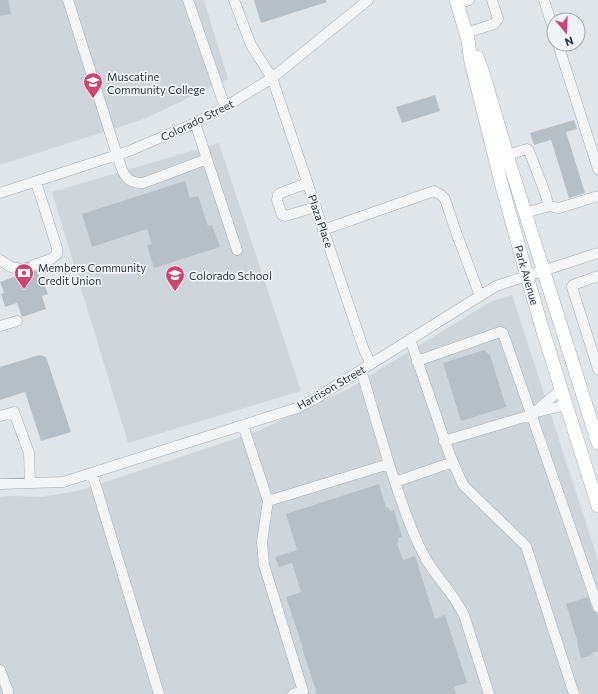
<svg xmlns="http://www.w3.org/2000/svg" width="598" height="694" viewBox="0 0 598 694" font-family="Commissioner,sans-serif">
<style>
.built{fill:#ced5db}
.building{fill:#b7bfc6}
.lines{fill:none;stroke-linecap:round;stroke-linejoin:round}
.minor-casing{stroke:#a5adb3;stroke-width:11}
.major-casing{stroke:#9fabb5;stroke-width:14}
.minor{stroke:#f3f5f7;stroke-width:10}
.major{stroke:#fff;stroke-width:13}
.labels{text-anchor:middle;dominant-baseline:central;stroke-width:3.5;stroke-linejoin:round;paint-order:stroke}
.poi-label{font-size:11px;fill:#293540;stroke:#f0f4f6;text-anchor:start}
.street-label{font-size:11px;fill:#293540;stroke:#f0f4f6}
</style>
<rect width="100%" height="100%" fill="#e0e5e9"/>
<!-- built -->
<path class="built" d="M0,0H204L228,79L144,119L0,165Z
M219,143L301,391L128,443L52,192Z
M512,295L598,560V694H0V497L7,496L42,497L82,490L258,431L346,390L490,302Z"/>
<!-- building -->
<path class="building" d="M0,0H8L11,14L0,16Z
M254,0H326L327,2L261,23Z
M435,95L440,111L402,123L396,107Z
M574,120L577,129L566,132L585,193L569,198L551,140L534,145L530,133Z
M185,181L190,198L198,196L208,226L212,225L220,247L154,268L147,245L152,244L147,229L92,247L82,214Z
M29,261L28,263V268L32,271H37L41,282L43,281L48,294L42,296L46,309L22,317L17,303L5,307L1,294L4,293L0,282L19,275H23L26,274L27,271V267L26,264L23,263Z
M484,350L490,355L506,407L461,421L443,363Z
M39,355L46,357L71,432L41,441L25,392L0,400V367Z
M379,484L386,508L388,507L390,511L394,510L402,537L398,538L399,542L397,543L403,560L415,556L435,619L445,615L467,683L454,687L456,694H317L302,648H303L286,597L301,592L292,563L279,567L275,557L297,550L286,514Z
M588,597L592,609L598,615V651L592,653L593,655L581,658L577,643H578L566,604Z"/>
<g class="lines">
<defs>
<path id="minor" d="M68,0L117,155C123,171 123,183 143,183L207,159
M188,0L225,107
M234,0L246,32L251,45L272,78L364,350L371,364
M544,0L554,31
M457,4L469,0
M466,33L494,24L498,19L492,0
M558,44L598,169
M195,123L237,250
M501,157L527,149L529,151L544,190L549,206L525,213
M307,183L281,193L278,195L277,200L282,215L285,216L316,207
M0,193L129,151L195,123L225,107L272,78L368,0
M549,206L559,208L598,196
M323,230L434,191L441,195L445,199L456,232L480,296
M0,260L11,267L21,269
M34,265L51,259L57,254V248L36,182
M598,276L573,285L572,287L598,369
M0,326L17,321
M410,339L449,453L463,485L526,546L574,694
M417,361L500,332L503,333L598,607
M537,412L566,405
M0,416L14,412L29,453L30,483
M243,425L268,501L389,464L361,370
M444,441L531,415L535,412L561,389
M389,464L395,482L453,462
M92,473L159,694
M395,482C404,509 413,536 427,561C439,580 454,595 464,615L489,694
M0,484L63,482L297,408L313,400L496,286L598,253
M268,501L262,542L264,565L303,691L293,694
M0,670L8,691V694"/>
<path id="major" d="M456,0L468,40L471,62L502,186L527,276L542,328L598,506
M477,57L483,73L511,168L598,443"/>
</defs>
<!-- minor casing -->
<use href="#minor" class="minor-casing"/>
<!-- major casing -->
<use href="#major" class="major-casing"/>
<!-- minor -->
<use href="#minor" class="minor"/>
<!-- major -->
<use href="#major" class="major"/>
</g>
<!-- icons -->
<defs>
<symbol id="university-pin" viewBox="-11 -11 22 30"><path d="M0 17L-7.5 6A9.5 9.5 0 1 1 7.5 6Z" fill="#ce456f" stroke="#f0f4f6"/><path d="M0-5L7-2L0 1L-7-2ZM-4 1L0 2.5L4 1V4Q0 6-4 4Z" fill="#fff"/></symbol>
<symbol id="bank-pin" viewBox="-11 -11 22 30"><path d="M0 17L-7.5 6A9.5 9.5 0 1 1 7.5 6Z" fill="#ce456f" stroke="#f0f4f6"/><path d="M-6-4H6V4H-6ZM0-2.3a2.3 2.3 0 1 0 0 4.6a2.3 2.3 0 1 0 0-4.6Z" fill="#fff"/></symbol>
<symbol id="school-pin" viewBox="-11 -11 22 30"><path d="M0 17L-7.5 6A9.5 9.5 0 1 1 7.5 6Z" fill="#ce456f" stroke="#f0f4f6"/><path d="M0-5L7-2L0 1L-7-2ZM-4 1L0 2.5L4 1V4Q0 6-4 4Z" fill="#fff"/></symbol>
</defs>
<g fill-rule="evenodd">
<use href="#university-pin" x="82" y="71" width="22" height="30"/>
<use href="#bank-pin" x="13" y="262" width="22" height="30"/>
<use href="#school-pin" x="164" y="264" width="22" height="30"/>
</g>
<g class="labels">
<!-- poi labels -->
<g class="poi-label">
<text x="107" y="76">Muscatine<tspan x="107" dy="13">Community College</tspan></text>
<text x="38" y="267">Members Community<tspan x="38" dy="13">Credit Union</tspan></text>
<text x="189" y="275">Colorado School</text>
</g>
<!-- street labels -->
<g class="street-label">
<text transform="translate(197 120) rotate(-26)">Colorado Street</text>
<text transform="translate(321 221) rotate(71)">Plaza Place</text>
<text transform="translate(527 275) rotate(74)">Park Avenue</text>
<text transform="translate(331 387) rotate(-30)">Harrison Street</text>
</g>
</g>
<!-- north arrow -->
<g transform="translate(566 32) rotate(161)"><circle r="19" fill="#f0f4f6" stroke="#a0a8ad"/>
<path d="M0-3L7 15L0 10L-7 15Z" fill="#ce456f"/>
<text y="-6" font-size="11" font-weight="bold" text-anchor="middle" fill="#293540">N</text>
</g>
</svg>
